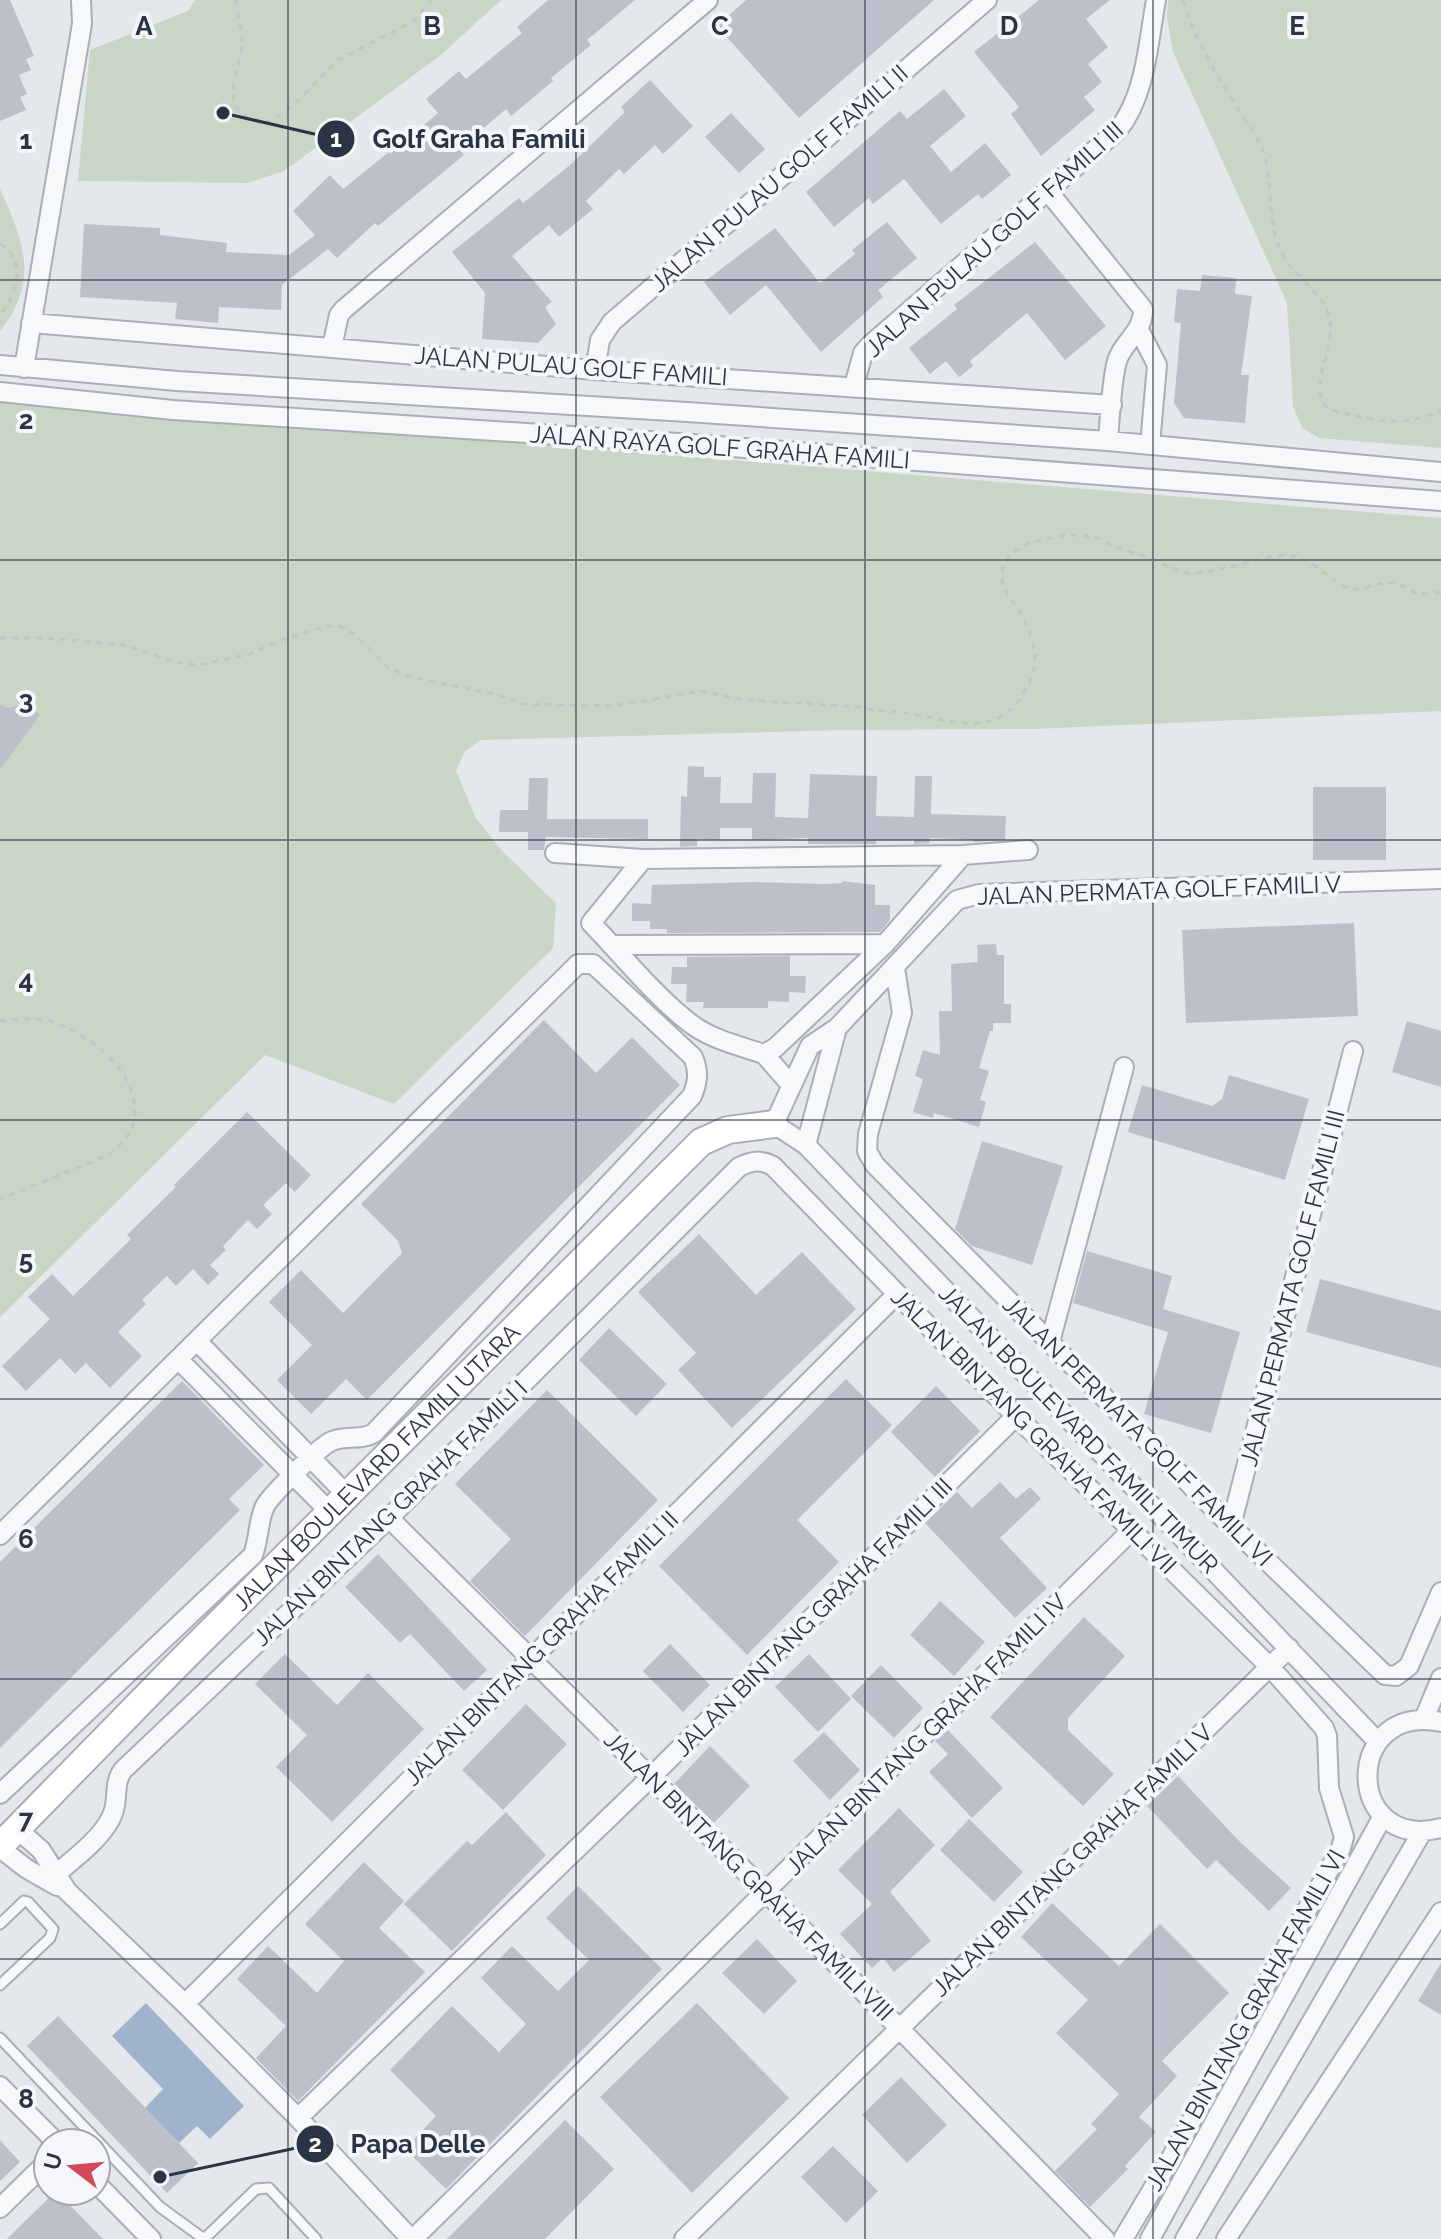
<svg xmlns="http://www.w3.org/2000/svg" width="1441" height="2239" viewBox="0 0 1441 2239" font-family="Raleway,sans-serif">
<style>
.green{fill:#c9d6c5}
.water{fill:#9fb4cc}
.building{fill:#bbc0ca}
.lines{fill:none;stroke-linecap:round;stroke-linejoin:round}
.lane-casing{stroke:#a9aeb7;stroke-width:13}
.street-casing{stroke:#a9aeb7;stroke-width:22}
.secondary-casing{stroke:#a9aeb7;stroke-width:30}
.path{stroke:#c2c5cb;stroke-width:3;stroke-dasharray:6 6;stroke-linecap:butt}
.lane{stroke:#f7f8fa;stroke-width:9}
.street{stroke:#f7f8fa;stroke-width:18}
.secondary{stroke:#fff;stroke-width:26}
.grid{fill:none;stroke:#2b3445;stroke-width:2;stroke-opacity:0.55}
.labels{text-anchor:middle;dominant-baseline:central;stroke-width:8;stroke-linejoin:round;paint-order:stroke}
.street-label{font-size:24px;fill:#2b3445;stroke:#f4f6f9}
.grid-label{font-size:26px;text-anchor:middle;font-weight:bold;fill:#2b3445;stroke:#f4f6f9;stroke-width:8;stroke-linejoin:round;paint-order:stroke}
.leader{fill:none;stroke:#2b3445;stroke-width:3}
.callout-dot{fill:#2b3445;stroke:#f4f6f9;stroke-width:3}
.mark-label{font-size:24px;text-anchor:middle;font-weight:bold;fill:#fff}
.callout-label{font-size:26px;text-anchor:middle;font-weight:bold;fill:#2b3445;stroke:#f4f6f9;stroke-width:8;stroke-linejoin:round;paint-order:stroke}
</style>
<rect width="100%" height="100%" fill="#e4e7ec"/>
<!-- green -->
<path class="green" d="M195,0H501L441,55L284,171L248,183L78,181L90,50L188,11Z
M1168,0H1441V448L1319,438L1302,428L1293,406L1287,303L1173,52L1167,18Z
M0,189C24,242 40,281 0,331Z
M0,397L154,413L1441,518V711L1034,729L842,730L481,740L465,751L456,771L476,818L503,852L556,903L553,948L394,1104L265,1055L0,1317Z"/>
<!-- water -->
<path class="water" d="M146,2003L244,2106L210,2139L197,2126L179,2143L145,2108L163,2089L112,2036Z"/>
<!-- building -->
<path class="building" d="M0,0H10L34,56L26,59L31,70L19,75L27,94L20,97L26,110L0,121Z
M548,0H635L587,40L591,45L551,78L553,81L511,116L506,109L459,149L464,155L378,226L375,223L337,258L328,249L282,285L281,310L219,307L218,323L175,319L177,303L80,297L84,224L160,228V235L227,243L226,252L289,255L315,235L293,211L330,175L343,189L389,152L390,154L438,113L426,99L459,71L466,79L522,33L517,27Z
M746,0H934L799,118L717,26Z
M1039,0H1110L1086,19L1108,47L1088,64L1102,82L1084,97L1095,110L1041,156L1011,114L1019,107L974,52Z
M650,80L693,126L663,154L655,145L624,174L619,169L586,201L593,209L559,237L549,225L512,256L552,302L545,307L556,324L538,343L482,339L485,293L452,252L519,198L523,203L570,165L625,112L621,107Z
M944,89L966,116L930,146L951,172L985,143L1011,175L982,199L978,194L941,224L904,179L873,204L869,198L834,227L806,192L900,111L907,119Z
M731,113L765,149L739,173L705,137Z
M887,222L917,258L878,290L883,297L821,352L766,285L730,315L704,282L775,228L820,283L855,254L852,250Z
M1035,242L1106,326L1065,360L1027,313L970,361L973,366L959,377L946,361L930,374L909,348L957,309L954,305Z
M1202,275L1236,278L1235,294L1252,296L1241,375H1249L1245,423L1184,418L1174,403L1181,323L1174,322L1177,289L1200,291Z
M25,704L40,715L0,770V705L9,708Z
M688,766L704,767V777H721L720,803H752L753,773H776L775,817L808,818L810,774L877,776L876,816L914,817L915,776H932L931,814L1006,816L1005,840L973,842V840L930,838V843L914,844V840H876V844H808V838L752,840V828H720V840L697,839V846L680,847L681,796L687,797Z
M529,778H548L547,819H648V839L546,837L544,850H528V832H499L500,810H528Z
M1313,787H1386V860H1313Z
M842,881L875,885V905H890V920L880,932L667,933V929H650V921H632V903L651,904L652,885L755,882L825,884L842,883Z
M1354,923L1358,1016L1186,1023L1182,930Z
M996,944L997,955H1004V1004H1011V1023H993V1031H990L979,1068L989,1071L980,1100L986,1102L979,1127L934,1113L933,1118L913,1112L923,1079L915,1076L923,1050L940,1055L939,1011H952L951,964L978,962L977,945Z
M790,956V976H806L805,993L789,992V1002L768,1001V1008H703L704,1002H686L687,984H671L672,967H687V957Z
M544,1020L596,1073L632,1037L680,1085L367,1400L346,1379L311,1414L277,1380L312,1345L269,1302L301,1270L343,1313L402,1253L398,1241L361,1204Z
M1407,1021L1441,1031V1087L1392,1072Z
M1229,1075L1309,1099L1285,1180L1128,1132L1142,1085L1212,1106L1222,1099Z
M247,1112L311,1175L295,1192L286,1183L263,1205L272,1214L257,1229L248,1220L223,1246L226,1250L210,1265L219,1274L208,1285L193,1269L176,1286L167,1276L142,1300L146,1304L118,1332L142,1356L110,1388L86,1363L75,1374L60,1358L26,1391L2,1366L50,1319L28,1297L52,1274L73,1296L131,1239L127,1235L176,1187L174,1185Z
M982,1141L1063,1166L1032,1265L972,1246L955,1229Z
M699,1234L756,1295L802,1252L856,1309L732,1428L678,1370L696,1353L638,1292Z
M1087,1251L1172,1276L1163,1309L1240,1332L1211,1433L1144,1414L1168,1332L1073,1303Z
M1320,1279L1441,1311V1368L1306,1332Z
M609,1328L667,1384L636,1416L579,1360Z
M846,1379L892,1425L797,1520L839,1562L747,1655L659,1566Z
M182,1381L264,1465L229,1499L240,1510L0,1748V1562Z
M936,1386L980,1431L935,1477L891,1432Z
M547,1390L658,1500L525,1636L470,1581L511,1539L455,1484Z
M1000,1482L1016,1499L1030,1487L1041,1499L1000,1538L1047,1588L1015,1618L925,1523L957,1492L972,1508Z
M378,1554L487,1670L464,1691L410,1634L400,1643L345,1587Z
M940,1601L985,1642L954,1676L910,1635Z
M1084,1617L1125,1656L1068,1718V1730L1114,1774L1083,1806L990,1717Z
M670,1644L710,1685L683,1712L643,1671Z
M285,1654L337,1705L368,1673L424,1729L332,1822L276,1767L307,1735L255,1684Z
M809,1654L851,1699L818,1732L775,1687Z
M881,1665L923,1708L894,1738L851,1696Z
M526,1704L567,1744L503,1810L462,1770Z
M947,1729L1003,1788L972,1818L929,1772L948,1754L935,1741Z
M824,1732L860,1770L830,1800L793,1761Z
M710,1746L750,1786L714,1823L674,1784Z
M1178,1776L1241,1843L1291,1888L1269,1911L1216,1860L1207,1869L1147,1806Z
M899,1808L935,1845L890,1892L931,1941L894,1972L883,1958L872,1968L840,1934L872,1904L838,1870Z
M506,1812L546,1855L452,1951L404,1904L467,1841L472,1845Z
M969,1819L1023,1872L994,1902L940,1850Z
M364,1862L404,1901L379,1928L425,1972L298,2101L256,2058L286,2026L237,1979L268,1946L317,1993L344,1961L305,1924Z
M578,1886L662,1969L446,2189L405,2149L436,2116L390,2070L452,2006L499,2052L526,2024L481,1978L512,1946L558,1991L589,1960L546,1918Z
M1052,1903L1119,1966L1160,1924L1229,1993L1162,2061L1177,2076L1139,2117L1156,2132L1125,2166L1128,2169L1090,2207L1055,2171L1097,2129L1091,2124L1119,2094L1056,2033L1088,2000L1021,1937Z
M757,1939L797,1981L764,2014L722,1973Z
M1441,1963V2015L1418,2001Z
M697,2003L789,2098L692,2193L600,2097Z
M58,2016L198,2163L167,2193L27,2046Z
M901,2077L947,2125L907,2163L862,2115Z
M565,2120L614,2169L545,2239H447Z
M0,2140L20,2162L0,2181Z
M833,2146L878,2191L846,2223L801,2177Z
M56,2191L103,2239H7L20,2226Z"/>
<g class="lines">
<defs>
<path id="lane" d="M0,1924L24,1901L28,1902L53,1929L50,1938L0,1985
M0,2038L160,2207L204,2239L256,2189L269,2188L316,2239"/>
<path id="street" d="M1047,190L1143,309C1144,333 1120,343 1116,365C1111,389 1110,416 1108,441
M31,323L595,370L1112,405
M1139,330L1157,365L1150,445
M332,347L339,315L343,310L708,0
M0,365L177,381L687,412L1108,441L1441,472
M24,368L82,24L81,0
M595,370L600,340L612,322L987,0
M854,386L863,353L870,345L1118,130C1146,95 1148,43 1156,0
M0,392L173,410L679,443L1441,501
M555,853L643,859L963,855L1028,850
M643,859L591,923C621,954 659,1001 694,1026C714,1040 740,1046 764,1054L775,1048L885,944
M613,945L885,944L963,855
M895,968L902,1013L868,1134L867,1151L875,1165L1231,1526L1385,1675L1396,1676L1409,1666L1441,1592
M764,1054L791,1085
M806,1145L837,1028
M197,1341L347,1495
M1050,1342L1124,1067
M178,1359L330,1512
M389,1518L766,1892L1105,2239
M1231,1526L1353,1051
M0,1535L578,964H593L693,1057C699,1071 698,1082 692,1096L374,1433C361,1441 346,1435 332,1441C321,1445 271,1495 265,1506C258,1521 259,1539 253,1555L0,1794
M1424,1719L1441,1678
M1441,1722C1342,1702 1344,1853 1441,1828
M1377,1741L806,1145L774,1124L810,1046L837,1028L957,900L979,894L1441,879
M17,1829L41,1850L67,1891L185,2004L298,2118L411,2239
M0,1848L27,1869L57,1886
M48,1881C69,1862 98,1843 111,1818C120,1801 112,1785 123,1770L389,1518L739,1167C751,1161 760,1159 773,1166L1016,1416L1270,1667L1324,1728L1327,1736L1329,1788L1344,1837L1341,1848L1171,2158L1123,2239
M185,2004L897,1294
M0,2086L57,2143
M298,2118L651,1777L1016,1416
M96,2183L151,2239
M0,2208L48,2161
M413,2239L1131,1531
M684,2239L1289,1648
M1150,2239L1383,1816
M1185,2239L1422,1832
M1226,2239L1441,1912"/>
<g id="secondary">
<path id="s1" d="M0,1846L178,1664L701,1142L728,1130L774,1124"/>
</g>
</defs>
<!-- lane casing -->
<use href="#lane" class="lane-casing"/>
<!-- street casing -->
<use href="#street" class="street-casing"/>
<!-- secondary casing -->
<use href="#secondary" class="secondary-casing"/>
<!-- path -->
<path class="path" d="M236,0C238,14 242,30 242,44C240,78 213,107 262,124L275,118L298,101L338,60L414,21L432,0
M1183,0C1194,40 1217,74 1238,109C1247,122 1257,135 1263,151C1274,182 1266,223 1282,253C1294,277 1318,289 1327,310C1342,346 1304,384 1328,409C1369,419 1401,430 1441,410
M0,244C27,260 18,294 0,314
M0,638H46L124,645L180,663L199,665L250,654L281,640L326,626L341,627L354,634L389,668L412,677L498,695L524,704L613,706L701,691L745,700L859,707C875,712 890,710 907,713C948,719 993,740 1022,696C1029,684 1036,670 1035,656C1033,640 1027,624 1019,610C1013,600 1003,593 1002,579C1000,562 1013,550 1028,544C1050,537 1078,531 1100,539C1105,541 1110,545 1116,547C1127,552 1139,553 1150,558C1164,563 1175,572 1189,573C1221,575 1268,550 1297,557C1316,562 1329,581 1348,588C1363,592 1375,582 1389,583C1401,583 1407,589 1417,593C1424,595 1434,593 1441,592
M0,1021C17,1019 32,1017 49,1021C90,1032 148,1079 132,1127C129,1138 117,1147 109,1155L0,1199"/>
<!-- lane -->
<use href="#lane" class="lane"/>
<!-- street -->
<use href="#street" class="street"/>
<!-- secondary -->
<use href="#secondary" class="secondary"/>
</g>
<!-- grid -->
<path class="grid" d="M288,0V2239M576,0V2239M865,0V2239M1153,0V2239M0,280H1441M0,560H1441M0,840H1441M0,1120H1441M0,1399H1441M0,1679H1441M0,1959H1441"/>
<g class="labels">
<!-- street labels -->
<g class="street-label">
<text transform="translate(779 178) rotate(-41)">JALAN PULAU GOLF FAMILI II</text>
<text transform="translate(994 239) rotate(-42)">JALAN PULAU GOLF FAMILI III</text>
<text transform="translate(571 366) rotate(4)">JALAN PULAU GOLF FAMILI</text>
<text transform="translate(720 447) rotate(4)">JALAN RAYA GOLF GRAHA FAMILI</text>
<text transform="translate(1159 890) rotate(-2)">JALAN PERMATA GOLF FAMILI V</text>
<text transform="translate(1292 1288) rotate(-76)">JALAN PERMATA GOLF FAMILI III</text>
<text transform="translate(1079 1429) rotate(46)">JALAN BOULEVARD FAMILI TIMUR</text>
<text transform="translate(1034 1431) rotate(45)">JALAN BINTANG GRAHA FAMILI VII</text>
<text transform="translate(1138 1431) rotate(45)">JALAN PERMATA GOLF FAMILI VI</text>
<text stroke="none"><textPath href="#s1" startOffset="534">JALAN BOULEVARD FAMILI UTARA</textPath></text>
<text transform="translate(390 1513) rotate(-44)">JALAN BINTANG GRAHA FAMILI I</text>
<text transform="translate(813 1617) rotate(-45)">JALAN BINTANG GRAHA FAMILI III</text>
<text transform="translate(541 1648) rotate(-45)">JALAN BINTANG GRAHA FAMILI II</text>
<text transform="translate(926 1734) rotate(-45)">JALAN BINTANG GRAHA FAMILI IV</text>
<text transform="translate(1072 1860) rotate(-44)">JALAN BINTANG GRAHA FAMILI V</text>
<text transform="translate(749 1876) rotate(45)">JALAN BINTANG GRAHA FAMILI VIII</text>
<text transform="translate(1245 2020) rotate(-61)">JALAN BINTANG GRAHA FAMILI VI</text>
</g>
</g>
<g class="grid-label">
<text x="144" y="35">A</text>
<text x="432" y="35">B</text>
<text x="720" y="35">C</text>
<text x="1009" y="35">D</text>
<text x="1297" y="35">E</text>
<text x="26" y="149">1</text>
<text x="26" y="429">2</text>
<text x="26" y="709">3</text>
<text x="26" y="989">4</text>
<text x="26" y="1269">5</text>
<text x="26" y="1548">6</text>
<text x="26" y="1828">7</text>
<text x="26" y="2108">8</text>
</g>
<!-- callouts -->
<path class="leader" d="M223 113L336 139M160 2177L315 2144"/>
<g class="callout-dot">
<circle cx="223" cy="113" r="8"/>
<circle cx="160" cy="2177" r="8"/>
<circle cx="336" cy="139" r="20"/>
<circle cx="315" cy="2144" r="20"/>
</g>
<g class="mark-label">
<text x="336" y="147">1</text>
<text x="315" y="2152">2</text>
</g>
<g class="callout-label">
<text x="479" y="148">Golf Graha Famili</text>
<text x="418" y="2153">Papa Delle</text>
</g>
<!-- north arrow -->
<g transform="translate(72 2167) rotate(286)"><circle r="38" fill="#f4f6f9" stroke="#a4a8b1" stroke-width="2"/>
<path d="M0-6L14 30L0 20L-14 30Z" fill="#d1495b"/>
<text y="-12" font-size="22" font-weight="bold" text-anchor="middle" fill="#2b3445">U</text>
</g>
</svg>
